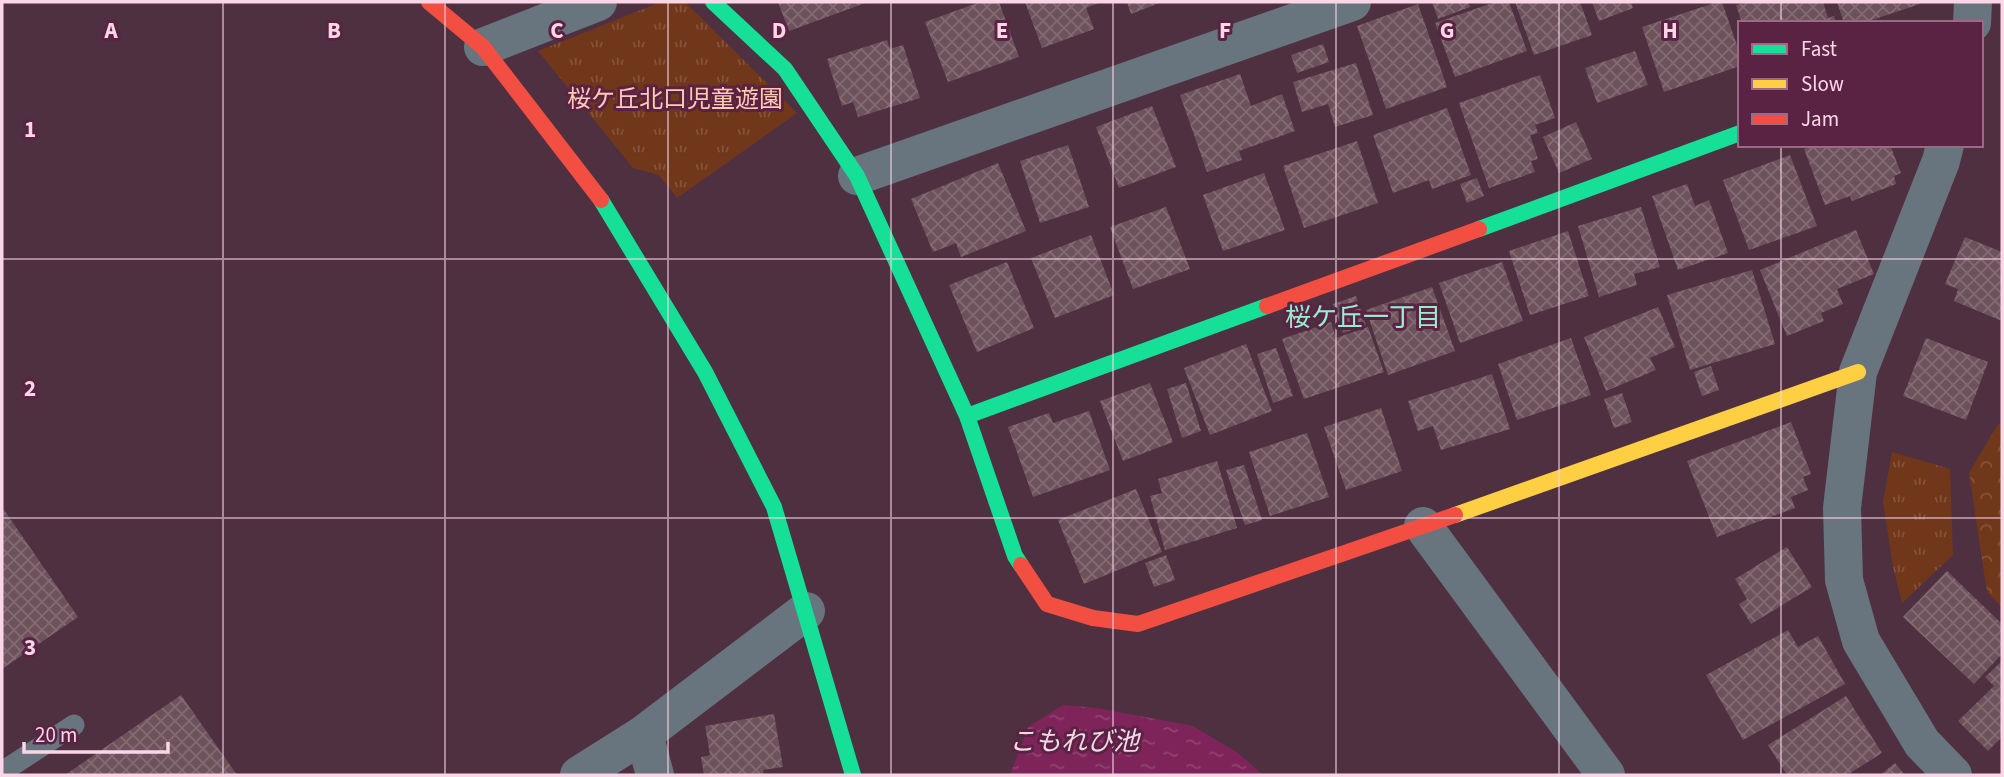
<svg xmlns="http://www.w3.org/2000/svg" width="2004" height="777" viewBox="0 0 2004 777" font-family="'Source Sans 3','Noto Sans JP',sans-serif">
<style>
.forest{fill:url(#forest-crowns)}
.park{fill:url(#park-tufts)}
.water{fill:url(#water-ripples)}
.building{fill:url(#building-cross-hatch)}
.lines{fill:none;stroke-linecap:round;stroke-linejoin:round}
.lane{stroke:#69757e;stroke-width:21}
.street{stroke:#69757e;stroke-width:38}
.fast{stroke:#16e098;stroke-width:16}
.slow{stroke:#ffcf43;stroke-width:16}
.jam{stroke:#f24e42;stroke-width:16}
.grid{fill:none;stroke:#fad6e7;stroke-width:2;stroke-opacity:0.55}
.labels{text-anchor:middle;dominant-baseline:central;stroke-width:6;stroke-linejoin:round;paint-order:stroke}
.park-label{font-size:24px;fill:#ffcab0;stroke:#5b2343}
.neighbourhood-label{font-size:26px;fill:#96efcc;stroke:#5b2343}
.water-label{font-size:26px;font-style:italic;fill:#f4d8e6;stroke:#5b2343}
.grid-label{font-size:23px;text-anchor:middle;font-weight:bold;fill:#fad6e7;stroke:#5b2343;stroke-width:6;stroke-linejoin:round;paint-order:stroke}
</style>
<defs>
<pattern id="forest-crowns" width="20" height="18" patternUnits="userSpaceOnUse" patternTransform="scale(1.75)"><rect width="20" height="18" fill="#70371a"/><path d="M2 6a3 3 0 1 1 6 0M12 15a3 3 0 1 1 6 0" fill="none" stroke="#85533b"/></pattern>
<pattern id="park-tufts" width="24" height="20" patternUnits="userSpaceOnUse" patternTransform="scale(1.75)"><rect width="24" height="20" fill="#70371a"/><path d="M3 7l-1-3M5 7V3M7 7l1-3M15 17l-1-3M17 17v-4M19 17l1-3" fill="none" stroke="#85533b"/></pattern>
<pattern id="water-ripples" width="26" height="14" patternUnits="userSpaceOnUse" patternTransform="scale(1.75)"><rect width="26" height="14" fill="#7f245b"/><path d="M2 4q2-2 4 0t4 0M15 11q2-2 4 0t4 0" fill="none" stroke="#924373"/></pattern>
<pattern id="building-cross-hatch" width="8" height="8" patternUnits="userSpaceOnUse" patternTransform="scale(1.75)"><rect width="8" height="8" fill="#6d525c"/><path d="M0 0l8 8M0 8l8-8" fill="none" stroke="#836a73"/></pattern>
</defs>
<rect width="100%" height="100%" fill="#4e3041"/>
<!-- forest -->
<path class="forest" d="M2002,420V607L1987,592L1969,473L1995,429Z"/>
<!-- park -->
<path class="park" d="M661,2H685L797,113L677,198L659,175L633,168L538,51Z
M1892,452L1950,469L1953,555L1902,603L1893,567L1883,502Z"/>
<!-- water -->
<path class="water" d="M1063,705L1097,708L1193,726L1238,753L1263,775H1010L1028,727Z"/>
<!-- building -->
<path class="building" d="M778,2H868L789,31Z
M980,2H999L1019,57L948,82L925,22Z
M1025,2H1101L1086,8L1094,29L1042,48Z
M1127,2H1162L1131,14Z
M1432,2H1468L1470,7L1438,19Z
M1495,2H1509L1527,51L1455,77L1435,23Z
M1515,2H1580L1592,35L1534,55Z
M1592,2H1631L1633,8L1599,21Z
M1717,2H1722L1740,54V66L1664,92L1642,27Z
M1746,2H1823L1828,18L1834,16L1836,23H1742L1736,5Z
M1837,2H1919L1920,4L1863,23H1844Z
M1418,4L1447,87L1386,109L1357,26Z
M887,40L890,49L903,45L920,98L858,117L853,102L842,106L827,59Z
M1323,44L1329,62L1297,73L1291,55Z
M1635,51L1648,85L1597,103L1585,68Z
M1356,63L1373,115L1335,127L1328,104L1302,112L1293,82Z
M1240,74L1251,106L1282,94L1295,131L1239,151L1242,160L1207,172L1180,95Z
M1540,75L1555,118L1535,125L1538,133L1530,135L1538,159L1531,161L1535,172L1489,188L1459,103Z
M1152,106L1176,167L1119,188L1096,127Z
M1447,108L1471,175L1432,189L1429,180L1393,193L1373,135Z
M1576,122L1592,159L1559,173L1543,137Z
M1357,141L1378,203L1304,228L1283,166Z
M1068,145L1089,207L1040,223L1020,161Z
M1815,145H1890L1901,173L1894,176L1896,184L1852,201L1850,196L1825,205L1804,149Z
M1790,155L1817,226L1749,250L1723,180Z
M998,163L1026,231L961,257L956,243L933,252L911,199Z
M1264,173L1285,230L1223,251L1203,195Z
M1477,178L1484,196L1467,203L1460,184Z
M1687,184L1695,206L1709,200L1728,253L1678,270L1652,196Z
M1166,207L1190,269L1133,289L1110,227Z
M1641,207L1660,267L1634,274L1637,285L1599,297L1578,226Z
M1856,230L1874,274L1837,289L1843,304L1821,313L1824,321L1787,336L1760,270Z
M1568,231L1589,296L1530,315L1509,251Z
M1091,235L1114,295L1055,318L1031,258Z
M1965,237L2002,252V321L1954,301L1958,289L1945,284Z
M1007,262L1034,328L977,352L949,285Z
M1502,262L1523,321L1460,343L1439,283Z
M1752,270L1775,344L1690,370L1667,295Z
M1432,287L1455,351L1388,375L1366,310Z
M1356,296L1366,325L1343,333L1333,304Z
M1658,307L1675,347L1650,358L1656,370L1606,391L1584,337Z
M1331,322L1336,338L1368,327L1384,372L1304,399L1282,339Z
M1571,338L1591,395L1517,420L1498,364Z
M1926,338L1988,362L1966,420L1903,396Z
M1246,344L1272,411L1210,435L1184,368Z
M1276,348L1293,396L1273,403L1257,354Z
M1711,366L1719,390L1702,396L1694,372Z
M1492,374L1510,429L1441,450L1433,426L1418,431L1408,401Z
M1150,383L1173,442L1123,461L1100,401Z
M1186,383L1201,431L1182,438L1167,389Z
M1622,393L1632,422L1614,428L1604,399Z
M1381,408L1402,471L1346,490L1324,427Z
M1089,411L1110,470L1033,497L1008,427L1049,413L1053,423Z
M1791,422L1811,474L1803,477L1808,490L1791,497L1795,508L1717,537L1687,461Z
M1307,433L1329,497L1270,516L1249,452Z
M1217,461L1237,528L1165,550L1150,496L1162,493L1158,479Z
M1244,465L1262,520L1245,525L1226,470Z
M1136,489L1162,552L1084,584L1058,520Z
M2,507L78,617L2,669Z
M1787,547L1812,587L1751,624L1739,604L1747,599L1735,579Z
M1166,555L1175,580L1154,587L1145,563Z
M1947,571L2002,624V654L1974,684L1903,617Z
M1788,630L1798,647L1818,636L1845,684L1743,740L1706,675Z
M2002,661V737L1988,751L1958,721L1994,686L1985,677Z
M181,695L237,775H65Z
M1846,696L1882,753L1847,775H1787L1768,745Z
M774,714L783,767L763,770L764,775H704L701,757L710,755L705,726Z
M1895,763L1905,775H1880Z"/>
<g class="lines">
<!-- lane -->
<path class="lane" d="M2,772L74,725"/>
<!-- street -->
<path class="street" d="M1972,23L1973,2
M483,47L598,2
M1945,145L1941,161L1858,372L1842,508L1844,580L1861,641L1922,743L1953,775
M857,176L1352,2
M1423,526L1606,775
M644,734L655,775
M579,775L644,734L806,611"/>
<!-- fast -->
<path class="fast" d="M713,2L785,69L857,176L967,416L1015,556L1021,565
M601,200L705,372L774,507L853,775
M1479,229L1740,133
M967,416L1267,306"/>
<!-- slow -->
<path class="slow" d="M1455,515L1858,372"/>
<!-- jam -->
<path class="jam" d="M429,2L483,47L601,200
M1267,306L1479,229
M1021,565L1047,604L1093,618L1138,624L1455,515"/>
</g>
<!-- grid -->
<path class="grid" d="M223,2V775M445,2V775M668,2V775M891,2V775M1113,2V775M1336,2V775M1559,2V775M1781,2V23M1781,145V775M2,259H2002M2,518H2002"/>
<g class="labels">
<!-- park labels -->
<g class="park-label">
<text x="675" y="99">桜ケ丘北口児童遊園</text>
</g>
<!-- neighbourhood labels -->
<g class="neighbourhood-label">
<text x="1363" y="317">桜ケ丘一丁目</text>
</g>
<!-- water labels -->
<g class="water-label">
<text x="1074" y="741">こもれび池</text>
</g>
</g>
<g class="grid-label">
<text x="111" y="38">A</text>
<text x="334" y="38">B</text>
<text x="557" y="38">C</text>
<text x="779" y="38">D</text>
<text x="1002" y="38">E</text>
<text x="1225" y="38">F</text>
<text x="1447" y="38">G</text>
<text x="1670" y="38">H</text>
<text x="30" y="137">1</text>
<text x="30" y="396">2</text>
<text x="30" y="655">3</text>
</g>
<!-- border -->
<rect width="2004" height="777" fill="none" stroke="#fad6e7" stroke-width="7"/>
<!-- legend -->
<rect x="1738" y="21" width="245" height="126" fill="#5b2343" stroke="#9b6b85" stroke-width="2"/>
<rect x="1752" y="44" width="35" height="10" fill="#16e098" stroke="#9b6b85" stroke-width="2"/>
<text x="1801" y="56" font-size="21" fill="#fad6e7">Fast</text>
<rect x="1752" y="79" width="35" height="10" fill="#ffcf43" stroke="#9b6b85" stroke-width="2"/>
<text x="1801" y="91" font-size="21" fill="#fad6e7">Slow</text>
<rect x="1752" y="114" width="35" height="10" fill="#f24e42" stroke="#9b6b85" stroke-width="2"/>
<text x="1801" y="126" font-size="21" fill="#fad6e7">Jam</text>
<!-- scale -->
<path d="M24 742v10h144v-10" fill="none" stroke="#fad6e7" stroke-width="3.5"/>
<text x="35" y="742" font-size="21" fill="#fad6e7" stroke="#5b2343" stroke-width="5" paint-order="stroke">20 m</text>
</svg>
